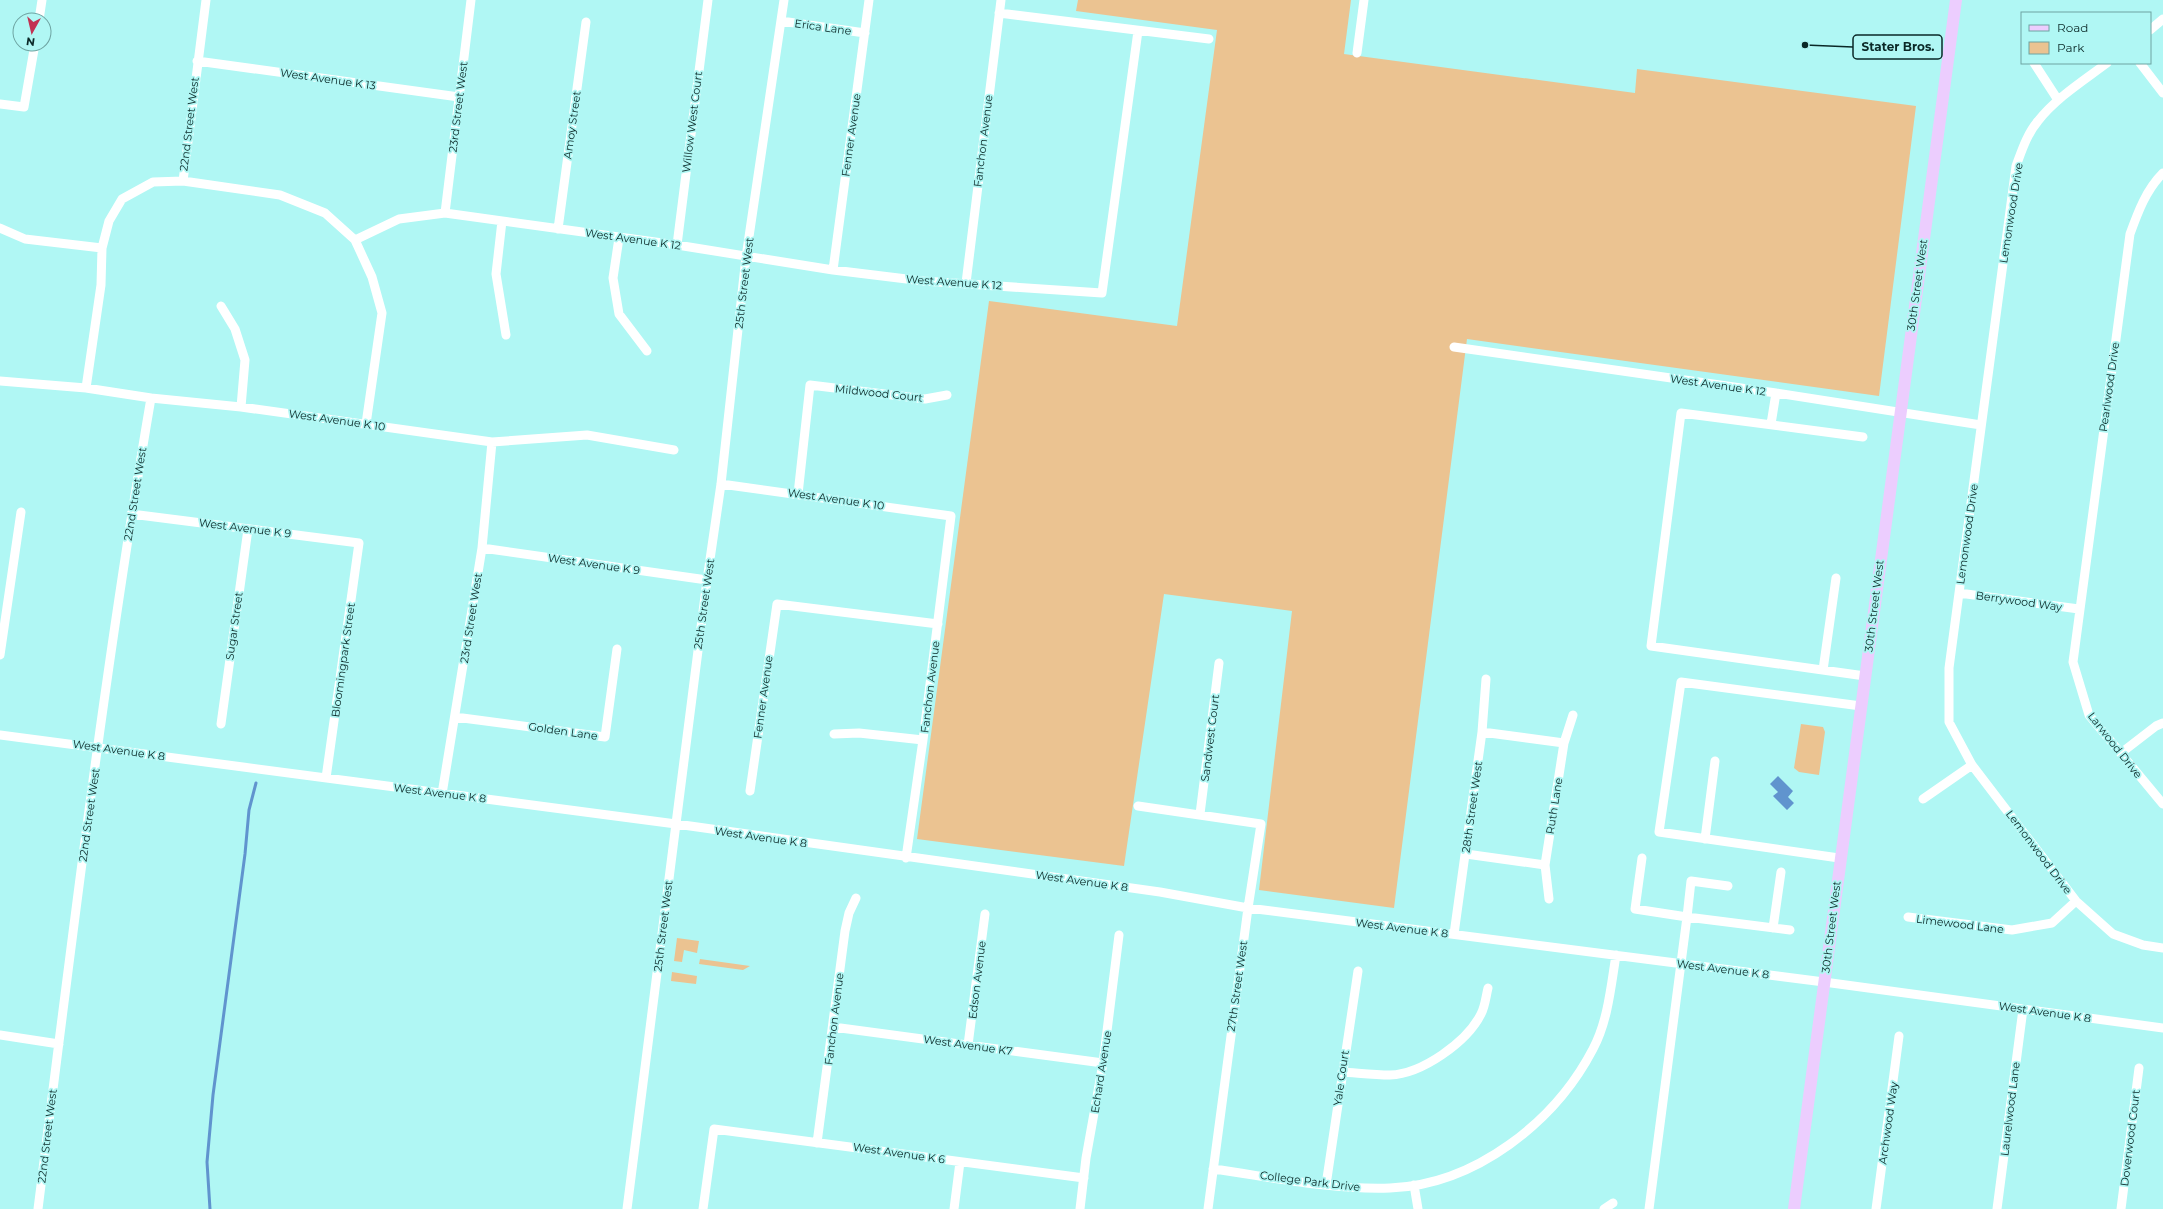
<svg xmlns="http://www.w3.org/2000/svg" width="2163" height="1209" viewBox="0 0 2163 1209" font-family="Montserrat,sans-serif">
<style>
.green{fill:#ebc391}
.water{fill:#6094ce}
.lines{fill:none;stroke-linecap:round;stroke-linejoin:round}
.stream{stroke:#6094ce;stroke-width:3}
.minor{stroke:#fff;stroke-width:9}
.major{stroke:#eccdfe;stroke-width:12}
.labels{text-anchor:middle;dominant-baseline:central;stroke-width:3.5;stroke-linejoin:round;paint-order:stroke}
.street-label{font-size:11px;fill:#0a2827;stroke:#b0f7f4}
.leader{fill:none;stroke:#0a2827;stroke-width:1.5}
.callout-dot{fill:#0a2827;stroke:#b0f7f4;stroke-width:1.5}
.callout{fill:#b0f7f4;stroke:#0a2827;stroke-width:1.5}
.callout-label{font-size:12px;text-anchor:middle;font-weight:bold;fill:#0a2827}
</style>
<rect width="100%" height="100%" fill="#b0f7f4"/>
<!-- green -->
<path class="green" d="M1078,0H1351L1344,54L1635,93L1637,69L1916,106L1879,396L1467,339L1394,908L1259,890L1292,611L1164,594L1124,866L917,839L989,301L1177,326L1217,30L1076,11Z
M1801,724L1823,727L1825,732L1819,775L1799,772L1794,768Z
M677,938L699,941L697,953L684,950L682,962L674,961Z
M700,959L750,966L743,970L699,964Z
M672,972L697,976L696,984L671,981Z"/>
<!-- water -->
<path class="water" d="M1778,776L1793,791L1788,797L1794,803L1787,810L1773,796L1778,792L1770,784Z"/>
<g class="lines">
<!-- stream -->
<path class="stream" d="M210,1209L207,1162L213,1095L245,854L249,810L256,783"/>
<!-- minor -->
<path class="minor" d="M999,13L1209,39
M39,20L42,0
M781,21L865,33
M2150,30L2163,19
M1357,53L1364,0
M197,61L459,97
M2034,63L2058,100
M2107,63C2083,81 2056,98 2038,121C2027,134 2022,150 2016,166L1949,668V722L1972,765L2076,901L2113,934L2143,945L2163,948
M2140,63L2163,93
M0,104L24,107L35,44
M2163,173C2146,190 2138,212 2130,234L2073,662L2089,715L2163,804
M183,181L280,195L325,213L355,240L399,219L445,213L677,245L833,270L923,281L1102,293L1138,31
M445,213L471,0
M502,221L496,274L506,335
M0,228L25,239L102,248
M558,229L586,22
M619,238L613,278L619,314L647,351
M355,240L372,277L382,313L366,424
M677,245L708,0
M833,270L869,0
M966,283L1001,0
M221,306L235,329L245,360L241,407
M1454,347L1776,393L1981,425
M0,381L86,388L151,398L241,407L492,442L587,435L674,450
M86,388L101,285L102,248L109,221L122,199L153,182L183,181L206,0
M1771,424L1776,393
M1863,437L1681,413L1651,646L1865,676
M721,484L951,516L923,740L906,858
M798,494L810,385L925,399L947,395
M131,514L359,543L326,778
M482,548L707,580
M1959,593L2079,609
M0,655L21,512
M1823,670L1836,578
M455,717L605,737L617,649
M221,724L248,529
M1482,732L1564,743
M834,734L859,733L923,740
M0,735L676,824L1160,892L1248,908L1824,982L2163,1028
M2121,753L2156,726L2163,723
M750,791L777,604L938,624
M442,794L482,548L492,442
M1923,799L1972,765
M1138,806L1261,824L1248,908L1208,1209
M1200,814L1219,663
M1705,839L1715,761
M1466,854L1545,865
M1642,858L1635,909L1687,917L1649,1209
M1839,858L1659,832L1681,682L1861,706
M1728,886L1691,881L1687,917L1790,930
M1549,899L1545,865L1564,743L1573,715
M1908,917L2012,930L2052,923L2076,901
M1773,928L1781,872
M1454,934L1482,732L1486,679
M833,1027L1103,1063
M0,1035L59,1044
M968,1045L985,914
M1342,1072C1358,1073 1374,1075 1390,1075C1422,1074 1467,1042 1481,1014C1485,1007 1486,996 1488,988
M817,1143L845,931L849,913L856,898
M1213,1169C1271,1177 1331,1190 1390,1188C1475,1185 1555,1122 1593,1049C1608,1021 1611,986 1616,955
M1326,1185L1358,971
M1414,1185L1418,1209
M38,1209C72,938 105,667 151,398
M627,1209L707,580L721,484L746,257L784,0
M703,1209L714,1129L1084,1178
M954,1209L960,1162
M1080,1209L1086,1158L1103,1063L1119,935
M1604,1209L1613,1203
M1876,1209L1899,1036
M1997,1209L2023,1009
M2121,1209L2139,1068"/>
<!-- major -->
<path class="major" d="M1794,1209L1956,0"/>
</g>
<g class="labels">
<!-- street labels -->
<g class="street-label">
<text transform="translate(823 27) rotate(8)">Erica Lane</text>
<text transform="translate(328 79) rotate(8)">West Avenue K 13</text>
<text transform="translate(458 107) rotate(-83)">23rd Street West</text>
<text transform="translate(692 122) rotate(-83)">Willow West Court</text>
<text transform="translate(189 124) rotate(-83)">22nd Street West</text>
<text transform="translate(572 125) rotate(-82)">Amoy Street</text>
<text transform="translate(851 135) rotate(-82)">Fenner Avenue</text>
<text transform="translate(983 141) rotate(-83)">Fanchon Avenue</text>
<text transform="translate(2011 213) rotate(-81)">Lemonwood Drive</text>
<text transform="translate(633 239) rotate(8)">West Avenue K 12</text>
<text transform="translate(954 282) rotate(4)">West Avenue K 12</text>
<text transform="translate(744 283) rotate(-83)">25th Street West</text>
<text transform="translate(1917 285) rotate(-82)">30th Street West</text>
<text transform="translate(1718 385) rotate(8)">West Avenue K 12</text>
<text transform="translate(2109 387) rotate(-82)">Pearlwood Drive</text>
<text transform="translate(879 393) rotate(6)">Mildwood Court</text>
<text transform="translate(337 420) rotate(8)">West Avenue K 10</text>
<text transform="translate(135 494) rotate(-81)">22nd Street West</text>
<text transform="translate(836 499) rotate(8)">West Avenue K 10</text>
<text transform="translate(245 528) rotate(7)">West Avenue K 9</text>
<text transform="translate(1967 534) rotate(-82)">Lemonwood Drive</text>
<text transform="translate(594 564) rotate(8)">West Avenue K 9</text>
<text transform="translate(2019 601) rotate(8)">Berrywood Way</text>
<text transform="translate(704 604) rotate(-82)">25th Street West</text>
<text transform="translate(1874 606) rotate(-83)">30th Street West</text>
<text transform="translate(471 618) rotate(-81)">23rd Street West</text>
<text transform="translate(234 626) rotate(-82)">Sugar Street</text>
<text transform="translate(343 660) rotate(-82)">Bloomingpark Street</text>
<text transform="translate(930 687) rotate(-83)">Fanchon Avenue</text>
<text transform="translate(763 697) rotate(-82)">Fenner Avenue</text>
<text transform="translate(563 731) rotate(8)">Golden Lane</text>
<text transform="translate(1210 738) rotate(-83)">Sandwest Court</text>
<text transform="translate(2115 745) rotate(52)">Larwood Drive</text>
<text transform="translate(119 750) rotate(8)">West Avenue K 8</text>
<text transform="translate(440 793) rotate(7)">West Avenue K 8</text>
<text transform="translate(1554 806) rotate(-81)">Ruth Lane</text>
<text transform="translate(1472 807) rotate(-82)">28th Street West</text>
<text transform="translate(89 815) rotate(-82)">22nd Street West</text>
<text transform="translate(761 837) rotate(8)">West Avenue K 8</text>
<text transform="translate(2039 852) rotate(53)">Lemonwood Drive</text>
<text transform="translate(1082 881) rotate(8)">West Avenue K 8</text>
<text transform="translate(1960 924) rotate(7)">Limewood Lane</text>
<text transform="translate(663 926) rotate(-83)">25th Street West</text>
<text transform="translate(1831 927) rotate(-83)">30th Street West</text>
<text transform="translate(1402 928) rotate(7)">West Avenue K 8</text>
<text transform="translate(1723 969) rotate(7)">West Avenue K 8</text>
<text transform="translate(977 980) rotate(-83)">Edson Avenue</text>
<text transform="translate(1237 986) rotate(-82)">27th Street West</text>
<text transform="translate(2045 1012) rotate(8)">West Avenue K 8</text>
<text transform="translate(834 1019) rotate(-83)">Fanchon Avenue</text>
<text transform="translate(968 1045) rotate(8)">West Avenue K7</text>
<text transform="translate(1101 1072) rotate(-81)">Echard Avenue</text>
<text transform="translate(1341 1078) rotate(-82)">Yale Court</text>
<text transform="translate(2010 1109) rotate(-83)">Laurelwood Lane</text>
<text transform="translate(1888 1123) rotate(-82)">Archwood Way</text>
<text transform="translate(47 1136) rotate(-83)">22nd Street West</text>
<text transform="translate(2130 1138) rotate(-83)">Doverwood Court</text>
<text transform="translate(899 1153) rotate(8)">West Avenue K 6</text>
<text transform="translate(1310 1181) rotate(7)">College Park Drive</text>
</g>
</g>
<!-- callouts -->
<path class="leader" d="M1805 45L1853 47"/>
<circle class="callout-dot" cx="1805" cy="45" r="4"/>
<rect class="callout" x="1853" y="35" width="89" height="24" rx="4"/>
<g class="callout-label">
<text x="1898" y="51">Stater Bros.</text>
</g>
<!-- legend -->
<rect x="2021" y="12" width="130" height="52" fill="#b0f7f4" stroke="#6ea4a2"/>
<rect x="2029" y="25" width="20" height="6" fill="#eccdfe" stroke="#6ea4a2"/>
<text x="2057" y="32" font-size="12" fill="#0a2827">Road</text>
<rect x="2029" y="42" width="20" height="12" fill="#ebc391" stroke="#6ea4a2"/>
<text x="2057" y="52" font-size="12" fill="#0a2827">Park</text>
<!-- north arrow -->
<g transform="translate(32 32) rotate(188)"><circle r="19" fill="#b0f7f4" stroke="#6ea4a2"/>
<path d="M0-3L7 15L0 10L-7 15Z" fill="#c23253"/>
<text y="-6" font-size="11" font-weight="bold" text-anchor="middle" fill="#0a2827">N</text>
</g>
</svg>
